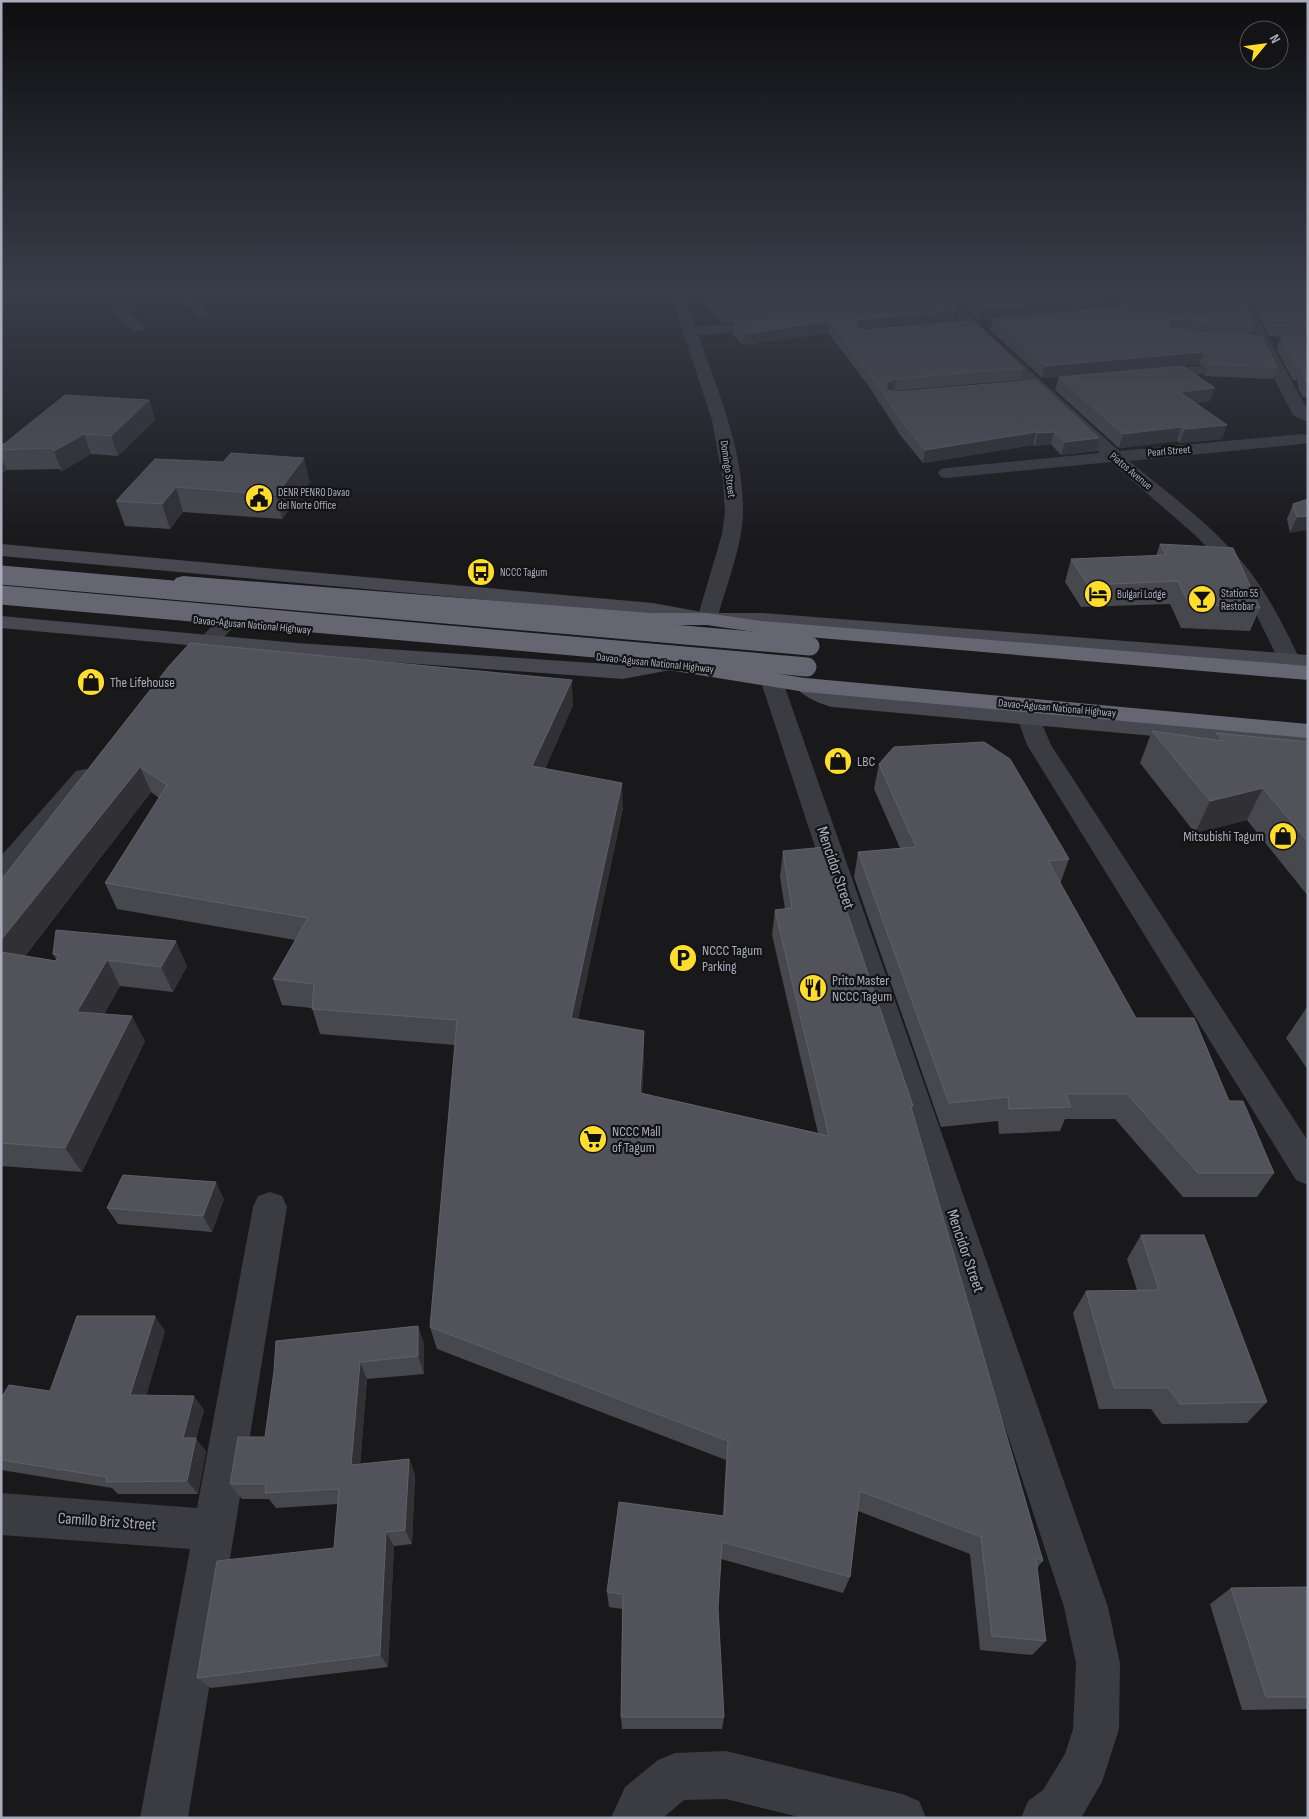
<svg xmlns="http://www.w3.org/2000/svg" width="1309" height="1819" viewBox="0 0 1309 1819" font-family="'Sofia Sans Condensed',sans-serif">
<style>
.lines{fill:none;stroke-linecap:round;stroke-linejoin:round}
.street{fill:#3b3b42;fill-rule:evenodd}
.secondary{fill:#474750;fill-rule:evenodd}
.highway{fill:#656672;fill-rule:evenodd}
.highway-bridge{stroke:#656672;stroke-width:19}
.wall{fill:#47484e}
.shaded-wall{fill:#303035}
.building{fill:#52525a;stroke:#606069}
.labels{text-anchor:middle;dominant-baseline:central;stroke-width:4.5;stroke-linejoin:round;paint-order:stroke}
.far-street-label{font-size:11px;fill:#aaacbc;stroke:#141316}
.far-poi-label{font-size:11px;fill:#aaacbc;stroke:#141316;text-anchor:start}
.poi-label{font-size:14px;fill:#aaacbc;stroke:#141316;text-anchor:start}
.near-street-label{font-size:16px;fill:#aaacbc;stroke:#141316}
</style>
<rect width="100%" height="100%" fill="#19181b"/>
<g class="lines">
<!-- street -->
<path class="street" d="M97,293H111L143,325L145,328L143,331H133Z
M177,293H191L211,314L209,317H199Z
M670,293H747L740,297L687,301L695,326L770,322L775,323L777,326L775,329L770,330L698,335C718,390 744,452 743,512C743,544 726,587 717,619L714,623L707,625L700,623L697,619L722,534L725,512L723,481L712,420Z
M929,293H944L1119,451L1302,434L1308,435V443L1302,444L1129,461C1170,495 1215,527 1248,569C1272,600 1289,637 1306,672L1303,677L1295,679L1287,677L1249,600L1226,567L1195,535L1111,462L947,478L941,477L938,473L941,469L947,468L1100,453Z
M1230,293H1244L1308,411V422L1294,416L1292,413Z
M1199,366L1204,368L1207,371L1204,374L1154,380L1149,378L1146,375L1149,372L1154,370Z
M226,617L233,619L236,623L233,627L198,667L190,669L182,667L179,662L182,657L219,619Z
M771,672L779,674L782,679L1108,1607L1120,1663L1119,1729L1102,1782L1081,1818H1021L1028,1801L1043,1790L1065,1754L1073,1729L1076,1663L1064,1607L760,679L763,674Z
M1029,710L1037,712L1051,745L1308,1141V1185L1296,1180L1027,745L1017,717L1021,712Z
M85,769L94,771L97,777L94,783L10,881L1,883V856L76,771Z
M270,1192L282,1196L287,1207L188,1818H140L190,1549L1,1535V1493L197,1508L253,1207L258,1196Z
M726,1751L902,1794L919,1801L926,1818H803L726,1799L684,1800L663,1818H611L625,1787L658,1760L675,1753Z"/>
<!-- secondary -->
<path class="secondary" d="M1,544L653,603L707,613H763L1308,655V669L763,625H707L653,615L1,556Z
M1,616L297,643L623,665L673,656L681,658L684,663L681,668L623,679L297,655L1,628Z
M805,678L813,680L837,694L1308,736V750L832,707C820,704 801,696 794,685L797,680Z"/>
<!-- highway -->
<path class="highway" d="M183,576L651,613H707L761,621L1308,666V680L761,633L707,625H651L176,586L173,582L176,578Z
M658,655L805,678L1308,724V738L805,692L650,667L647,662L650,657Z"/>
<!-- highway-bridge -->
<path class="highway-bridge" d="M1,575L810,646
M1,595L807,667"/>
</g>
<!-- wall -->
<path class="wall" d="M703,293H940L960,310L958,322L864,330L1023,368L1021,380L893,391L1099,438L1096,451L1061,455L1051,444L1035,446L1033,445L923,463L901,436L868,385L828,333L743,345L733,335L734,323L773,320L722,323L703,302Z
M947,293H1238L1254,323L1250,335L1277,367L1273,379L1204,376L1206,369L1199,364L1042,378L990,330L993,319L1121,308L978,320Z
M1245,293H1308V397H1303L1299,390L1297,380H1293L1276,349L1281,337L1269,336Z
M1059,377L1215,388L1210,401L1196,403L1222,439L1180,443L1177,441L1119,448L1055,390Z
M149,400L155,420L118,456L91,454L62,471L59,469L7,470L1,474V444H4Z
M155,459L310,482L282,519L183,512L170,529L125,526L116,501Z
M1308,499L1290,533L1287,519L1293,504Z
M1160,544L1260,608L1250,631L1181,628L1170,604L1081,607L1065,582L1071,559L1156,556Z
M169,666L573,705L545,769L623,808L578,1019L644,1056L642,1093L818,1133L772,935L775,910L785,909L780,877L783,851L913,1106L912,1110L1043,1561L1037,1568L1046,1641L1032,1655L980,1650L970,1554L858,1511L850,1577L843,1593L721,1559L718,1608L724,1717L722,1729H622L621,1717L622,1609L609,1607L607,1592L723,1516L726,1460L437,1349L430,1327L455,1045L320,1034L312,1008L282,1005L273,979L295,940L117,909L105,883L159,798L151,792L25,956L56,961V959L53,954L187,966L173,992L120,986L104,1014L145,1041L82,1172L1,1166V880Z
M1152,731L1214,740L1216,733L1308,742V896L1247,820L1195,833L1140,763Z
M879,764L1069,859L1060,884L1136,1018L1229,1101L1274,1173L1257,1197H1183L1115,1119H1065L1060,1131L999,1134L998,1121L941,1127L854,877L858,852L900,848L874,789Z
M1308,1006V1070L1286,1038L1307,1007Z
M224,1199L212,1232L118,1224L107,1208Z
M1141,1235L1267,1402L1247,1423L1162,1424L1151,1409H1099L1073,1313L1086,1291L1137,1290L1127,1259Z
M418,1326L424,1344V1374L367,1379L360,1464L409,1459L415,1475L412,1544L394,1546L388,1667L211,1688L197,1678L334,1548L338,1504L276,1508L269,1499H242L230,1484L265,1437L274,1371Z
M165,1331L146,1396L204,1410L196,1439L206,1451L198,1494H118L112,1488L1,1470V1395L50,1391Z
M1308,1587V1709L1242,1710L1210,1604L1231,1588Z"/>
<!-- shaded-wall -->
<path class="shaded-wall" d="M245,293H291L247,298Z
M1123,296L1120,307L978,320L980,309Z
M960,310L958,322L863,330L856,332V325L858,320L864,319Z
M1177,319L1173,331L1164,338L1170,321Z
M829,321L828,333L743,345L744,334Z
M1203,352L1199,364L1042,378L1045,366Z
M896,379L894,391L886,394V387L888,382Z
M1215,388L1210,401L1176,406L1180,392Z
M149,400L155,420L118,456L111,436Z
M1227,425L1222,439L1180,443L1185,429Z
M1181,427L1177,441L1119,448L1123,434Z
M1036,432L1033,445L923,463L925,450Z
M1054,432L1051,444L1035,446L1038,433Z
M84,434L91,454L62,471L54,451Z
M1099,438L1096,451L1061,455L1065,442Z
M1,457L7,470L1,474Z
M304,458L310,482L282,519L276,495Z
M176,487L183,512L170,529L162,504Z
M1308,516V530L1290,533L1297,517Z
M572,680L573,705L535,792L532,766Z
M140,767L151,792L9,976L1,964V940Z
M622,783L623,808L573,1043L571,1018Z
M1263,788L1247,820L1195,833L1210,801Z
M176,941L187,966L173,992L161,967Z
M107,960L120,986L91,1037L77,1012Z
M132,1016L145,1041L82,1172L65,1148Z
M644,1031V1056L640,1117V1093Z
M216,1182L224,1199L212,1232L203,1216Z
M155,1316L165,1331L142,1409L130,1395Z
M418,1326L424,1344V1374L418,1356Z
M360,1362L367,1379L359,1480L351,1465Z
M194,1396L204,1410L196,1439L206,1451L198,1494L187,1481L183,1438Z
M409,1459L415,1475L412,1544L405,1530Z
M386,1532L394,1546L388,1667L380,1655Z"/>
<!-- building -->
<path class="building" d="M706,293H940L960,310L864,319L858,320L856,325L859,329L865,330L972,321L1023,368L896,379L888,382L886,387L888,390L896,392L1036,380L1099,438L1065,442L1054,432L1038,433L1036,432L925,450L903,423L869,373L829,321L744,334L734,323L774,320L780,318L782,313L779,310L774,309L723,311Z
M962,293H1238L1254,323L1177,319L1170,321L1168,326L1171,330L1177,331L1261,336L1277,367L1208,364L1212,360V358L1203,352L1045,366L993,319L1123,307L1132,302L1130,298L1123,296L980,309Z
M1255,293H1308V327L1273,325Z
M1281,337L1308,339V385L1304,378L1302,368H1298Z
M1183,366L1215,388L1180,392L1227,425L1185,429L1181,427L1123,434L1059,377Z
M65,395L149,400L111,436L84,434L54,451L51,448L1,450V444H4Z
M231,453L304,458L276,495L176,487L162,504L116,501L155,459L223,462Z
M1308,499V516L1297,517L1293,504Z
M1160,544L1233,548L1260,608L1189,604L1178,581L1088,585L1071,559L1166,555Z
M190,643L572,680L532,766L622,783L571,1018L644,1031L640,1093L829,1136L775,910L792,908L783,851L825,847L913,1106L911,1107L1043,1561L1036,1558L1046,1641L992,1636L981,1537L860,1491L850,1577L722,1542L718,1608L724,1717H621L623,1594L607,1592L619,1502L724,1516L728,1441L430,1327L457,1020L312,1009L314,984L273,979L308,918L105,883L167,785L140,767L1,940V880L169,666Z
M1152,731L1223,741L1216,733L1308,742V842L1263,788L1210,801Z
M984,742L1010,759L1069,859L1048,861L1136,1018H1194L1229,1101H1243L1274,1173H1198L1127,1094H1066L1071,1107L1009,1109L1008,1097L949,1103L858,852L916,847L879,764L894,747Z
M56,930L176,941L161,967L107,960L77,1012L132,1016L65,1148L1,1143V952L56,961L59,955L53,954Z
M123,1175L216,1182L203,1216L107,1208Z
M1141,1235H1204L1267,1402L1180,1404L1168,1388H1114L1086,1291L1159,1290Z
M77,1316H155L130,1395L194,1396L183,1438H196L187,1481L106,1482L107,1477L1,1460V1395H3L9,1385L50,1391Z
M418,1326V1356L360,1362L351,1465L409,1459L405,1530L386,1532L380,1655L197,1678L217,1561L334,1548L339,1489L265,1493L266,1484H230L238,1437H265L274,1371L276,1341Z
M1308,1587V1697H1266L1231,1588Z"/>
<!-- sky -->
<linearGradient id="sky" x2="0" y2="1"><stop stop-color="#0e0d0f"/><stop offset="0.53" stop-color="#383d4a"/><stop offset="1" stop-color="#383d4a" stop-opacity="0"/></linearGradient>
<rect width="1309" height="548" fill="url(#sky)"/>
<!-- icons -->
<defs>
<symbol id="civic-disc" viewBox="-11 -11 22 22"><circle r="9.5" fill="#ffdd2c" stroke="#141316"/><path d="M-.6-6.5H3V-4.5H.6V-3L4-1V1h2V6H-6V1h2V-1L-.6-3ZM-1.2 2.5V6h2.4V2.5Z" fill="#111"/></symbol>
<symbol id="bus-disc" viewBox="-11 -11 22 22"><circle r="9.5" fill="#ffdd2c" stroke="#141316"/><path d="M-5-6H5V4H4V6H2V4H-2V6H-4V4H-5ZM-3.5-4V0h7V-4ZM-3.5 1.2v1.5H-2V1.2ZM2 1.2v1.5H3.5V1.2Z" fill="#111"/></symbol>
<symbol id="hotel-disc" viewBox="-11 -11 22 22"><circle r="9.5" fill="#ffdd2c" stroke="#141316"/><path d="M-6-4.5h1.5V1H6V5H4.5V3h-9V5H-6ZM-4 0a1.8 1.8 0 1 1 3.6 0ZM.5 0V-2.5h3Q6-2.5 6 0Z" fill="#111"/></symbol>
<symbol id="bar-disc" viewBox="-11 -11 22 22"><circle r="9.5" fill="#ffdd2c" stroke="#141316"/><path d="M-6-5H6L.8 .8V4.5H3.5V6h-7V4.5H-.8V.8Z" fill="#111"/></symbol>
<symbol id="shop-disc" viewBox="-11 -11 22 22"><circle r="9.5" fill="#ffdd2c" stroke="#141316"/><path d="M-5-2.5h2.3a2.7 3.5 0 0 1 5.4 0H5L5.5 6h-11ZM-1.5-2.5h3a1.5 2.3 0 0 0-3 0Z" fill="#111"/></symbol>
<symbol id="parking-disc" viewBox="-11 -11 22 22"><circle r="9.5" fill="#ffdd2c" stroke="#141316"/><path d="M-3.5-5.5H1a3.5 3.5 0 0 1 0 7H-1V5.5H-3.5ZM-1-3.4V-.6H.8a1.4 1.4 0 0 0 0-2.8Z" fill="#111"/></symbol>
<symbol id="restaurant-disc" viewBox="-11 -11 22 22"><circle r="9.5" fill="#ffdd2c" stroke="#141316"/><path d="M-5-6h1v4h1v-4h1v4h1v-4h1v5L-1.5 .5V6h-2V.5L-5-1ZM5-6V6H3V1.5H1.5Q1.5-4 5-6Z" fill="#111"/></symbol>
<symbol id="supermarket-disc" viewBox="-11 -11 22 22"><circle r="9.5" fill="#ffdd2c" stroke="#141316"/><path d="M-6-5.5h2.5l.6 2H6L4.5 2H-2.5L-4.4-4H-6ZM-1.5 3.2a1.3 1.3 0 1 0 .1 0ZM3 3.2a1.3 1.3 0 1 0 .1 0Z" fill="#111"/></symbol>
</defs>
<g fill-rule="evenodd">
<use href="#civic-disc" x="243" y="482" width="32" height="32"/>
<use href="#bus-disc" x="465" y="556" width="32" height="32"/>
<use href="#hotel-disc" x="1082" y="578" width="32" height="32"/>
<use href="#bar-disc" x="1186" y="583" width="32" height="32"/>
<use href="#shop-disc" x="75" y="666" width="32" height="32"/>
<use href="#shop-disc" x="822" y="745" width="32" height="32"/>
<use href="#shop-disc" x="1267" y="820" width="32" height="32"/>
<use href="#parking-disc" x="667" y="942" width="32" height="32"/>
<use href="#restaurant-disc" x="797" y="972" width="32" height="32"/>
<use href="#supermarket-disc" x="577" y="1123" width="32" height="32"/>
</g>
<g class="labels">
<!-- far-street labels -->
<g class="far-street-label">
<text transform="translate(1169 451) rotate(-5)">Pearl Street</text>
<text transform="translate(728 469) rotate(82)">Domingo Street</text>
<text transform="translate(1131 471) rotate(40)">Piatos Avenue</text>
<text transform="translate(252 625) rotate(5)">Davao-Agusan National Highway</text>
<text transform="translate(655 663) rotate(6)">Davao-Agusan National Highway</text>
<text transform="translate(1057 708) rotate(5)">Davao-Agusan National Highway</text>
</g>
<!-- far-poi labels -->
<g class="far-poi-label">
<text x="278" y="492">DENR PENRO Davao<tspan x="278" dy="13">del Norte Office</tspan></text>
<text x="500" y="572">NCCC Tagum</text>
<text x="1221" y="593">Station 55<tspan x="1221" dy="13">Restobar</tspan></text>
<text x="1117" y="594">Bulgari Lodge</text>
</g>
<!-- poi labels -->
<g class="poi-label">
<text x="110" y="682">The Lifehouse</text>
<text x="857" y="761">LBC</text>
<text x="1264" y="836" text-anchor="end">Mitsubishi Tagum</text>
<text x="702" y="950">NCCC Tagum<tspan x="702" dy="16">Parking</tspan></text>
<text x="832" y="980">Prito Master<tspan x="832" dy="16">NCCC Tagum</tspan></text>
<text x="612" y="1131">NCCC Mall<tspan x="612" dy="16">of Tagum</tspan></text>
</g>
<!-- near-street labels -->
<g class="near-street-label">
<text transform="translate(835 868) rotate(71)">Mencidor Street</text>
<text transform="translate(965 1251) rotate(71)">Mencidor Street</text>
<text transform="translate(107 1522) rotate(4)">Camillo Briz Street</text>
</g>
</g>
<!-- border -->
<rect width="1309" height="1819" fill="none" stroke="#aaacbc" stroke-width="5"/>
<!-- north arrow -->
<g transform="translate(1264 45) rotate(61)"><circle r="24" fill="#141316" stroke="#505058"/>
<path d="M0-4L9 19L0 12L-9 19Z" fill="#ffdd2c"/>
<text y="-8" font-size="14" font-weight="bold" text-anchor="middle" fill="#aaacbc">N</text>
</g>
</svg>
